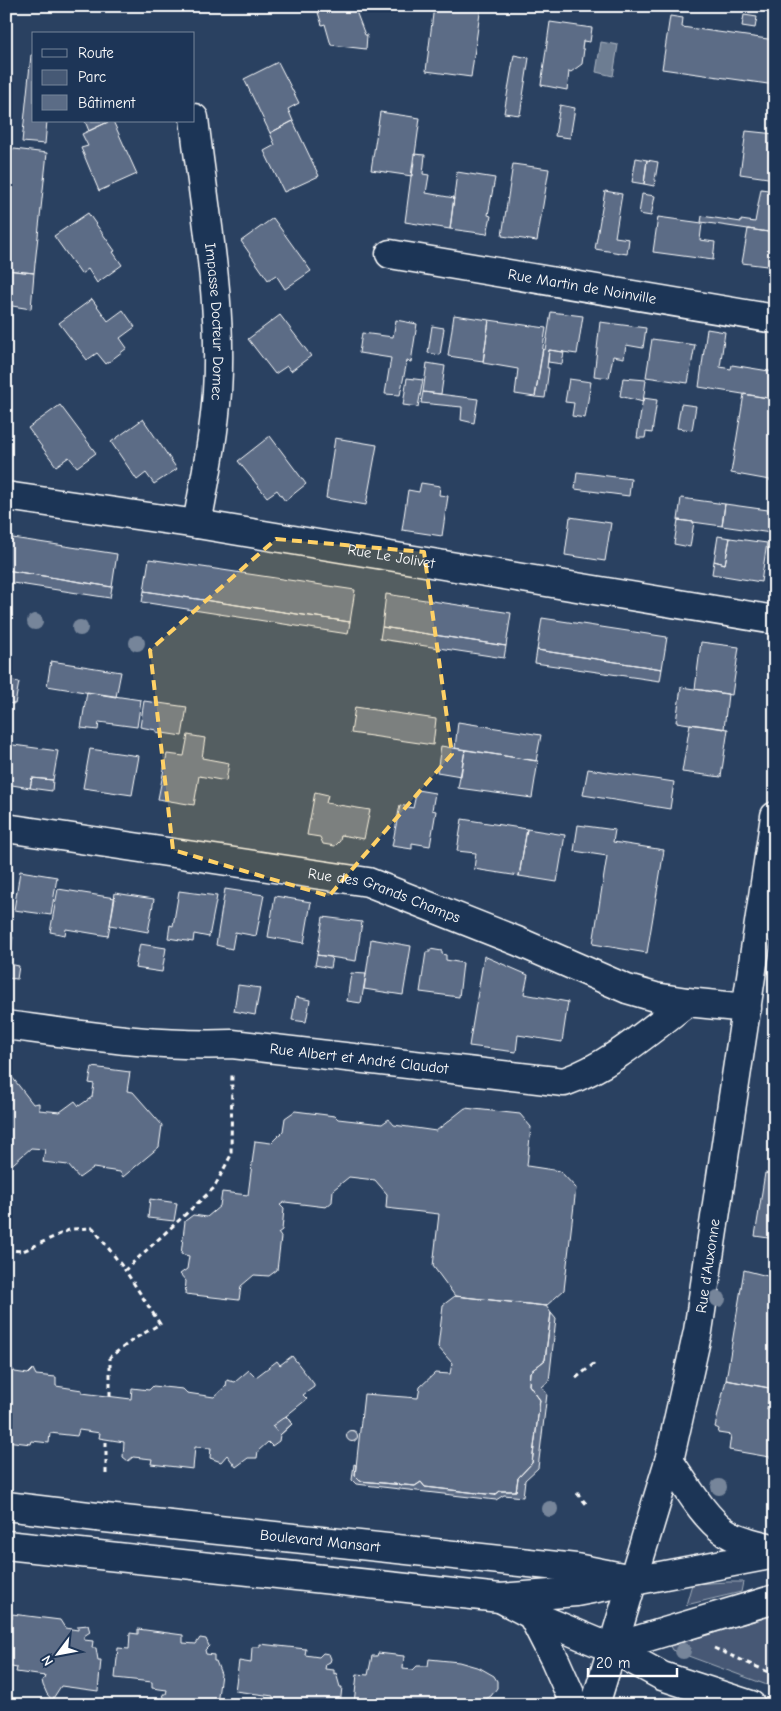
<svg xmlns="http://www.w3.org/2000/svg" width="781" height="1711" viewBox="0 0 781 1711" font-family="'Comic Neue',sans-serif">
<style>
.green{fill:#465975;stroke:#a2acba}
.water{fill:#6d7d92;stroke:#a7b1be}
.building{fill:#5b6c86;stroke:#fff}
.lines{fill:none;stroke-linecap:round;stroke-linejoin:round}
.minor-casing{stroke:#fff;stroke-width:31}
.secondary-casing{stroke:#fff;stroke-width:31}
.path{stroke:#fff;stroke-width:3;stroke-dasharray:5 4;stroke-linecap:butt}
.minor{stroke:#1d3557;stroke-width:28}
.secondary{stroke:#1d3557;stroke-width:28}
.tree{fill:#76859a}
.marked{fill:#ffd166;fill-opacity:0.2;stroke:#ffd166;stroke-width:4;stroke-dasharray:10 6;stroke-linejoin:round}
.labels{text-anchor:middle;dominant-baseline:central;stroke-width:4;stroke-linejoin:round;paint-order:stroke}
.street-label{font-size:15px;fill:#fff;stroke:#1d3557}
</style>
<rect width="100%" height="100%" fill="#2a4161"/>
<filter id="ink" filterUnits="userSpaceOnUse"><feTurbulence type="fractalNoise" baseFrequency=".02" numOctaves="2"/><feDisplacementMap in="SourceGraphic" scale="10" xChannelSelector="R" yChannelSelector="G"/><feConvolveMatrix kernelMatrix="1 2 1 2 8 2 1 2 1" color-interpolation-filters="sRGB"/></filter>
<g filter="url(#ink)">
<!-- green -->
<path class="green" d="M728,1582H743L741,1592L686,1605L692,1584Z
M775,1615V1688L672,1650L670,1646Z"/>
<!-- water -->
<path class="water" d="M601,42L618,45L613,76L596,72Z"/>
<!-- building -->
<path class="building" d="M316,6H354L365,35H367L366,49L331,45L325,24L322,25Z
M434,6H481L471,77L426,71Z
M616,6H645L644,11Z
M744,15L757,17L755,28L742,26Z
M670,16L683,18L682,27L775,40L770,72L775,73V85L662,69Z
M550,22L592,28L590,42L583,41L582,49H584L582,64L571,72L569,71L567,90L541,85Z
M31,55H34V121H47L45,144L22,142Z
M514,55L529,58L520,115L504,113Z
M278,62L299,103L288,109L293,121L270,133L244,79Z
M560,105L575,108L570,138L555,136Z
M380,112L420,118L412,176L371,170Z
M85,121H110L89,131Z
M110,121H113L137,174L99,191L81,148L88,146L82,134Z
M293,121L319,176L284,192L264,151L275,145L270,133Z
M746,131L775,134V179L740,174Z
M6,148L47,153L34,273L6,270Z
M414,154L425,155L423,174L429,175L426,193L454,198L450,229L405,222Z
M636,158L647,160L644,184L632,182Z
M647,160L658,162L654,186L644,184Z
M513,164L549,169L537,241L502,236Z
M457,172L495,178L488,215L491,216L487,234L450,229Z
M761,189L775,191V233L701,222L702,216L741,222V220L755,222Z
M605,191L622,194L615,237L629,239L627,254L595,249Z
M642,194L655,196L651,216L639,214Z
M88,213L115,251L113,252L122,265L97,283L88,269L81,274L54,236Z
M658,217L702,223L700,240L715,242L713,260L653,252Z
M273,218L311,271L285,289L276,275L268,280L241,241Z
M748,229L775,233V267L742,263Z
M6,270L34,273L31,309L6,305Z
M92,299L108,321L123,310L135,327L120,338L127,348L106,364L97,353L87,360L59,323Z
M551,312L583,316L577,354L549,350L547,368H549L545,398L535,397L543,349L545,350Z
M280,315L311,356L291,371L287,366L275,374L248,339Z
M454,315L489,320L483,361L448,356Z
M396,320L417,324L411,362L407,361L400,395L385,394L391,358L359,353L362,333L393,337Z
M489,320L546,328L535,397L515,394L518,369L483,363Z
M600,322L646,328L643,348L626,345L624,358L613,356L609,378L594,376Z
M432,326L444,328L440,355L428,353Z
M707,329L725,332L720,367L731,369L732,365L775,372L774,399L699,387Z
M652,339L695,345L688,383L646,377Z
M549,350L564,352L562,364L548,362Z
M427,363L445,366L441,394L423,392Z
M407,378L423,380L418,407L403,405Z
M623,378L646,380L643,402L620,396Z
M569,379L591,382L585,418L572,416L574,403L565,402Z
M423,392L478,399L474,423L461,420L462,407L421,403Z
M744,394L775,399V481L731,473Z
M643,398L657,400L652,433L646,432L645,438H637Z
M681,404L696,406L692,430L677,428Z
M60,405L96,453L77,467L69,457L56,466L28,428Z
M143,419L177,469L154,484L146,473L137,480L111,442Z
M270,436L306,484L285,501L277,490L267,497L238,461Z
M335,438L377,445L366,505L326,498Z
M577,472L631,479L629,496L575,489Z
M421,483L440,486L439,495L448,496L442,536L402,530L408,490L419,492Z
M681,498L725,504L722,526L678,520Z
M725,504L775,511L771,533L722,526Z
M570,517L611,523L605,561L565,555Z
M678,520L694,522L690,547L674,544Z
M718,536L730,538L725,564L714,561Z
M6,537L117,554L112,587L6,570Z
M730,538L767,543L761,582L712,574L714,561L725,564Z
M149,559L355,590L350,622L144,591Z
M6,570L112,587L110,598L6,582Z
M144,591L350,622L348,634L142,602Z
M386,594L511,613L506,646L382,627Z
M542,618L667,637L662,669L537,650Z
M382,627L506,646L504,658L380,639Z
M701,642L739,647L732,695L695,689Z
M537,650L662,669L660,681L535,663Z
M51,661L121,672L116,697L47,686Z
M6,680L19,682L15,704L6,703Z
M681,687L728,694L724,729L676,722Z
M87,692L141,700L137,727L99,722L98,730L81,728Z
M144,701L187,707L182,736L156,732V730L140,727Z
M355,707L436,719L433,745L351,733Z
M458,722L541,735L536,761L455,748Z
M690,724L728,729L721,777L682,772Z
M188,735L205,738L202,758L229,763L226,781L199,776L194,805L158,799L167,754L184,756Z
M6,744L58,751L53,780L32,778L30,788L6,784Z
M441,746L465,750L461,776L437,772Z
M90,749L139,756L132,795L83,788Z
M465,750L538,761L532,798L458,788Z
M588,769L674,782L670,809L583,795Z
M32,778L53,780L52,791L30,788Z
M417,790L435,793L432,810L436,811L430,846L412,843V849L392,846L400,805L413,808Z
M315,792L328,795L326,803L370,810L364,839L341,835L340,841L335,846L323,844L320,837L307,835Z
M462,819L527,829L519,876L474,869L476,853L457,851Z
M578,825L615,830L613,842L664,850L647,953L593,944L607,856L574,851Z
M527,829L565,835L557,882L519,876Z
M20,871L57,877L51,915L14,910Z
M58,889L115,898L108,936L66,929L65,935L50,932Z
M225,889L264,895L256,936L235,932L232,949L216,945Z
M179,891L217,896L209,937L194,934L193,942L168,938L170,925L173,926Z
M115,893L154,899L148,932L110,925Z
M275,896L311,902L304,943L268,937Z
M323,917L362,922L356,961L317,955Z
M6,936L13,937L9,964L19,966L17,979L6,978Z
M371,939L411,946L403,995L364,989Z
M140,944L166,948L162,972L135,968Z
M430,949L442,951V954L446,955V960L463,963L459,997L420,992L426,952H430Z
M317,955L332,957L330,968L315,965Z
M484,956L528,975L524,994L568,1002L562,1042L518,1035L516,1052L469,1046Z
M351,973L366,974L361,1003L347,1001Z
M238,985L260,988L255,1015L234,1011Z
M296,997L310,1000L306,1022L292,1020Z
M92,1067L130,1072L127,1091L133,1092L162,1125L159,1147L123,1177L120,1172L93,1168L79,1178L68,1165L43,1162L45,1149L31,1148L6,1170V1081L12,1077L33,1104L39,1103V1110L60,1112L75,1101L79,1106L92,1097L94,1084L89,1083Z
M465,1108L520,1114L531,1127L527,1166L560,1171L576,1188L564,1290L546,1306L455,1296L433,1266L439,1214L386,1208L387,1194L375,1180L349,1177L333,1190L332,1202L326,1207L285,1202L280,1205L284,1209L282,1230L278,1233L281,1237L277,1270L269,1276L254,1275L241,1286L239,1300L185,1294L186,1281L180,1274L187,1269L189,1256L181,1254L185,1221L193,1215L207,1217L220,1206L222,1192L248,1195L255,1141L271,1143L283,1131L285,1118L295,1111L335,1116L338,1119L382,1124L389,1119L394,1125L436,1131Z
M765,1173L775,1175V1239L755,1236Z
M150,1199L177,1203L174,1221L148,1218Z
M744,1270L775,1278L774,1389L726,1380Z
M455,1296L546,1306L551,1313L545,1360L530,1372L529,1385L540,1400L532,1463L518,1478L516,1491H500L495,1495L425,1487L421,1482L415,1486L360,1481L355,1476L364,1394L418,1398L420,1387L435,1373L450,1374L452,1363L438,1347L443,1305Z
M551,1313L556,1319L549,1381L542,1387L547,1394L538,1468L525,1480L523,1497L504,1495L496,1500L356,1484L352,1480L354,1464L356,1465L355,1476L360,1481L415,1486L421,1482L425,1487L495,1495L500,1491H516L518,1478L532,1463L540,1400L529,1385L530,1372L545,1360Z
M292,1356L314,1384V1387L303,1395L307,1399L286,1416L292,1424L280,1435L279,1441L272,1446L268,1442L258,1451L257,1458H248L236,1467L227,1455L221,1462L210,1458L211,1448L195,1447L193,1469L151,1464L152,1459L133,1457L128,1461L123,1457L124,1442L99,1438L100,1433L79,1430L77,1436L50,1433L49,1443L32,1441L31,1444L6,1441V1361L15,1372L28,1374L33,1369L36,1375L56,1377V1386L82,1390V1393L131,1399L132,1388L149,1390L153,1386L183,1389L187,1393L214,1397L226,1386L227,1380L235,1382L249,1370L256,1377L277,1361L280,1365Z
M726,1380L770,1388L767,1410L775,1411V1458L729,1450L731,1435L718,1433L719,1429L715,1427Z
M286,1416L292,1424L280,1435L272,1426Z
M346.5 1436a5.5 5.5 0 1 1 11 0a5.5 5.5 0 1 1-11 0Z
M12,1614L60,1620L65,1628L78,1630V1626L88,1625L90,1632L84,1636V1640L93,1641L92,1648H96L98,1660H101L98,1691L61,1686L52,1700L47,1694L43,1685L42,1680L44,1679L45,1676L16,1672L17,1668L6,1666V1618L12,1619Z
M138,1629L183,1635V1643L196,1644L200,1638L206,1639L209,1646L205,1650L206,1654L214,1655V1661H216L221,1674L217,1704L181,1700L178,1705H166L163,1694H166L167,1690L152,1688V1682L115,1678L118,1648L129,1649L130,1633L138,1634Z
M260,1644L306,1649L305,1655L319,1657L323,1653L329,1654L331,1659L330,1662L326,1664L325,1669L334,1670V1674L336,1673L340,1687H342L340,1705H289V1703L273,1701V1696L235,1691L239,1661L251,1663L252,1647H260Z
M378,1653L404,1656L403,1669L413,1670L417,1666H428L429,1659L459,1662L480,1668L494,1676L497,1681V1688L491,1696L476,1705L354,1704L357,1674L368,1675L372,1656H377Z"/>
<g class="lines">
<defs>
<g id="minor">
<path id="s1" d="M194,118C204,209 223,301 217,392C214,437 205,480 197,524"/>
<path id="s2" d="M390,254L775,319"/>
<path id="s3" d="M6,496L197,524L775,620"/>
<path id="s4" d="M6,828L368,882L517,941L627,989L655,997L687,1002L747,1008"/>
<path id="s5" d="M6,1025C81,1035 157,1047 232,1044L564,1082C610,1066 649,1031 687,1002"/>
</g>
<g id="secondary">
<path d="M669,1461C685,1483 702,1515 724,1531C738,1541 758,1544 775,1549"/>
<path id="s6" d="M6,1506L105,1518L576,1568L622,1577"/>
<path d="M6,1545L500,1598L576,1592L775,1554"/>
<path d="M500,1598L532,1615L611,1648L662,1676L751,1705"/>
<path d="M532,1615L555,1660L575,1705"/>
<path d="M611,1648L775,1599"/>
<path id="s7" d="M595,1705L669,1461L698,1331L775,816"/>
</g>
</defs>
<!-- minor casing -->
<use href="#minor" class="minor-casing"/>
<!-- secondary casing -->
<use href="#secondary" class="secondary-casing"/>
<!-- path -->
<path class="path" d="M6,1250L23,1251L71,1229L93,1228L125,1270
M576,1378L595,1363
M110,1396V1357L134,1339L160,1324L125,1270L214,1188L231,1155L232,1072
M106,1474V1439
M577,1493L588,1506
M714,1648L775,1675"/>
<!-- minor -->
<use href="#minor" class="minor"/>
<!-- secondary -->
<use href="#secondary" class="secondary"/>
</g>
<!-- trees -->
<g class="tree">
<circle cx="35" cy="622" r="8"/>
<circle cx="80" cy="628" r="8"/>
<circle cx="137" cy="643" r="8"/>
<circle cx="718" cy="1299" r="8"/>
<circle cx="719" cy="1487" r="8"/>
<circle cx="550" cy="1509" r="8"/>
<circle cx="683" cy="1651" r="8"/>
</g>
</g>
<!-- marked area -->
<path class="marked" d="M276,539L424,552L452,754L329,896L173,850L150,650Z"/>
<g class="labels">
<!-- street labels -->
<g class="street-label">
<text stroke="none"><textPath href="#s2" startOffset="195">Rue Martin de Noinville</textPath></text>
<text stroke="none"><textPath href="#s1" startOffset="205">Impasse Docteur Domec</textPath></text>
<text stroke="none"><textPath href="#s3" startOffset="390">Rue Le Jolivet</textPath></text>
<text stroke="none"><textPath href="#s4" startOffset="385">Rue des Grands Champs</textPath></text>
<text stroke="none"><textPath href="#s5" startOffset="355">Rue Albert et André Claudot</textPath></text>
<text stroke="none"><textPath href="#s7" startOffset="454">Rue d'Auxonne</textPath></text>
<text stroke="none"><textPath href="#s6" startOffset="316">Boulevard Mansart</textPath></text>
</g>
</g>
<!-- margin -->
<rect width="781" height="1711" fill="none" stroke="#1d3557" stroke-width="25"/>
<rect x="12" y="12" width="756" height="1686" fill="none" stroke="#fff" stroke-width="2" filter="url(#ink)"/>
<!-- legend -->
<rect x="32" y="32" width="162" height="90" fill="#1d3557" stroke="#77869a"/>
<rect x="42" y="49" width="25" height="8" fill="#1d3557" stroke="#77869a"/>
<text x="78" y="58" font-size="15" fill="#ffffff">Route</text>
<rect x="42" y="70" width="25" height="15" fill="#465975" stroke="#77869a"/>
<text x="78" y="82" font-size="15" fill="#ffffff">Parc</text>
<rect x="42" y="95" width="25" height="15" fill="#5b6c86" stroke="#77869a"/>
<text x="78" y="108" font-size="15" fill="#ffffff">Bâtiment</text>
<!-- north arrow -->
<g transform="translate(58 1654) rotate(238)" stroke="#1d3557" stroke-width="4" paint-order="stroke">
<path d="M0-4L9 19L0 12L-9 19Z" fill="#ffffff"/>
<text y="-8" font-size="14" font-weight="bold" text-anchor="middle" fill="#ffffff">N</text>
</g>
<!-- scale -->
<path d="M588 1668v8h89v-8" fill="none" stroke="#ffffff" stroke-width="2.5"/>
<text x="596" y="1668" font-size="15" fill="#ffffff" stroke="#1d3557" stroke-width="4" paint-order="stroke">20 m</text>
</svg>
